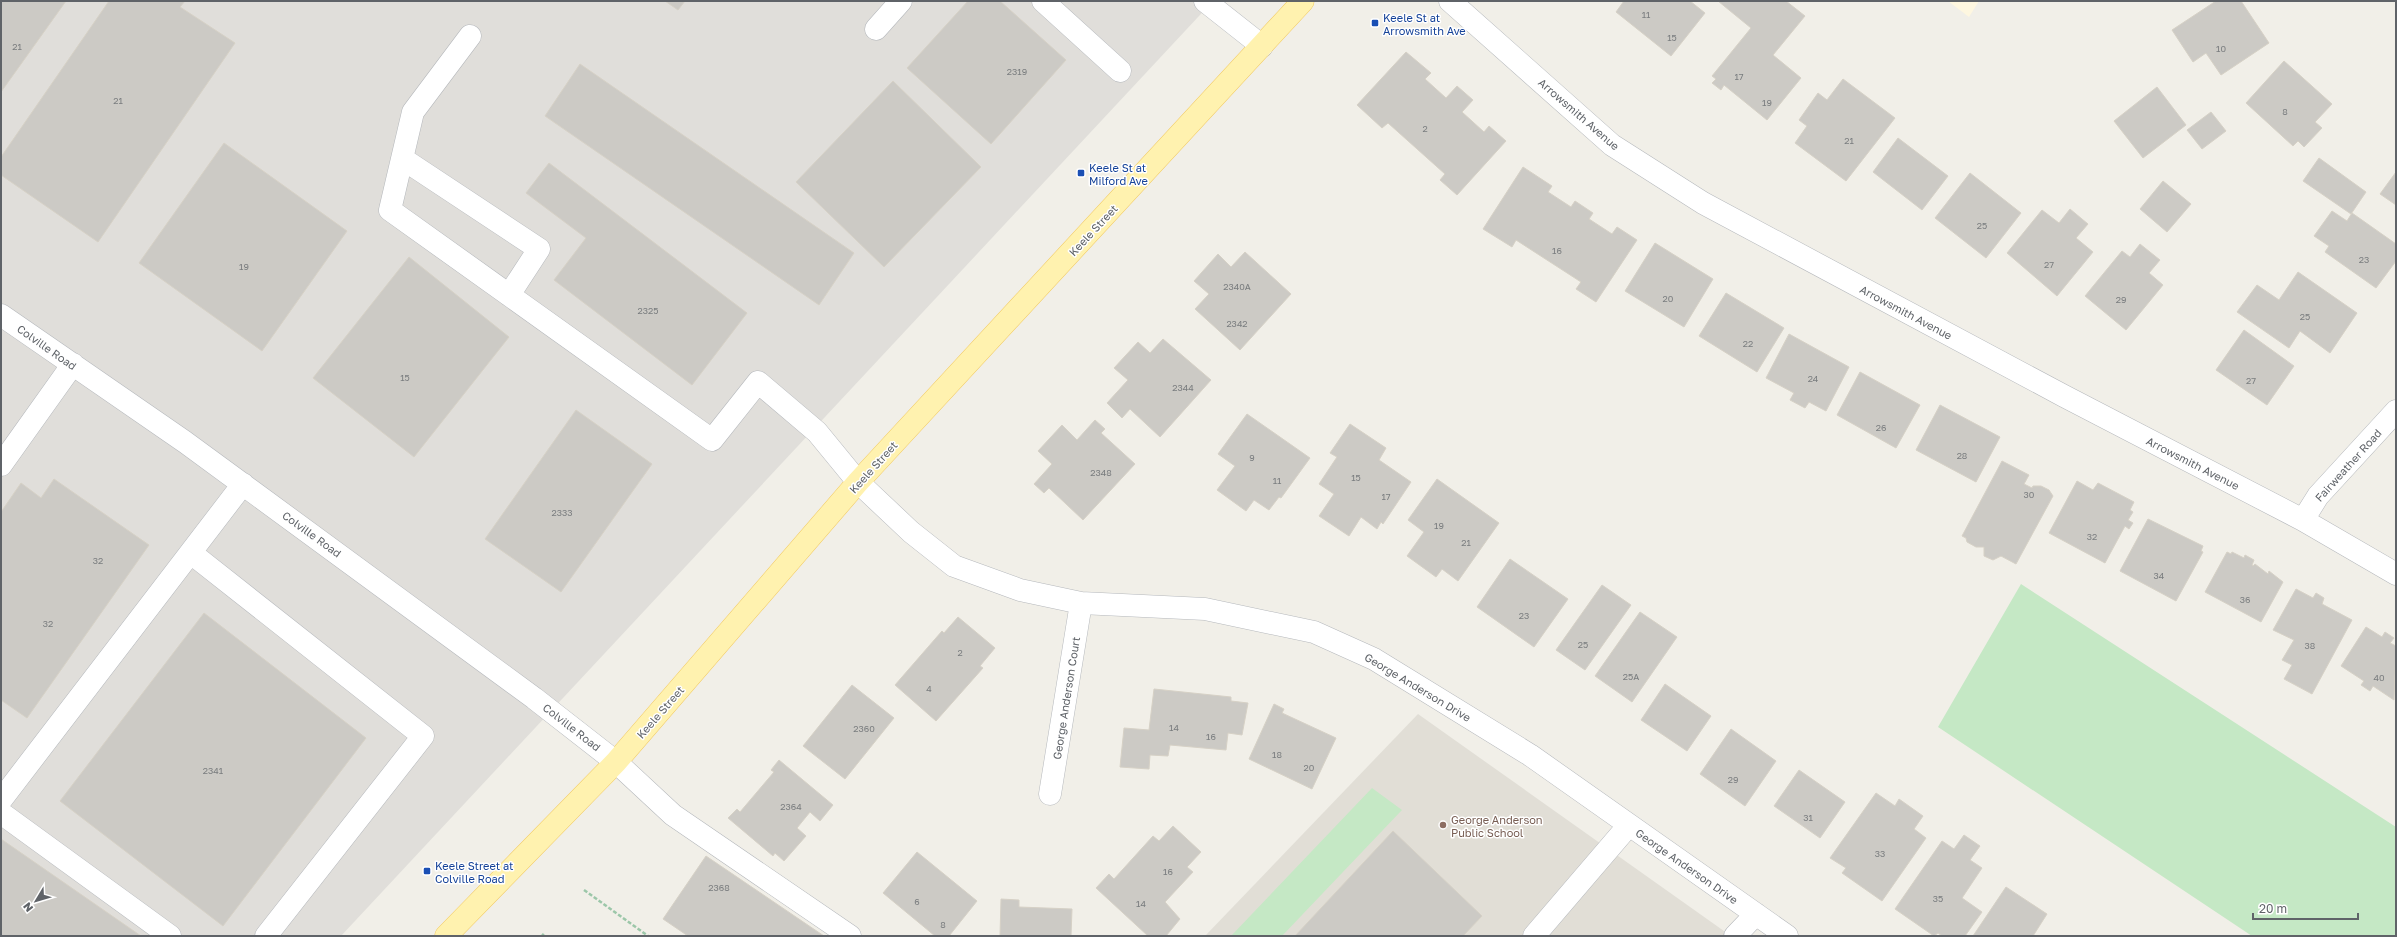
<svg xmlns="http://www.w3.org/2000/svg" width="2397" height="937" viewBox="0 0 2397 937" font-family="'Golos Text',sans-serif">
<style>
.commercial{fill:#fef7e0}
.industrial{fill:#e0deda}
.education{fill:#e1ded6}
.green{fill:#c5e8c5}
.building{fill:#cccac5;stroke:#d6d1c6}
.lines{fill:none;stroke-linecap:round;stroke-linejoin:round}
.minor-casing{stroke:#b5b8bc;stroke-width:23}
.major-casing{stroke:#f2c960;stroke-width:23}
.path{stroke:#9cc7a9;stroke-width:2.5;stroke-dasharray:4 2;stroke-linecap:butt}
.minor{stroke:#fff;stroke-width:22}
.major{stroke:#fff2af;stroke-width:22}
.transit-dot{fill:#1a4fb4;stroke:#fff;stroke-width:1.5}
.education-dot{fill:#8d6e63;stroke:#fff;stroke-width:1.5}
.labels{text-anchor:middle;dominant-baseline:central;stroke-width:3;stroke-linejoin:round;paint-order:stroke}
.number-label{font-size:9px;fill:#7a7d7f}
.transit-label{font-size:11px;fill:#164399;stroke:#fff;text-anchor:start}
.street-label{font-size:11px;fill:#5f6368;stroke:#fff}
.education-label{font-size:11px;fill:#785e54;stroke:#fff;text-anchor:start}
</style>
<rect width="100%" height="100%" fill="#f1efe8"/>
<!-- commercial -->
<path class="commercial" d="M1948,1H1979L1969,17Z"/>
<!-- industrial -->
<path class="industrial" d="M1,1H1213L341,936H1Z"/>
<!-- education -->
<path class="education" d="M1418,714L1731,936H1205Z"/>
<!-- green -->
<path class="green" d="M2021,584L2396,827V936H2252L1938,727Z
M1372,788L1402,810L1282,936H1231Z"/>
<!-- building -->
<path class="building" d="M1,1H66L1,92Z
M109,1H185L180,7L235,43L98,242L1,175V157Z
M665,1H685L678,10Z
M968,1H1000L1066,60L991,144L907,68Z
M1624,1H1690L1705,13L1671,56L1616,12Z
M1718,1H1786L1805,16L1773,55L1801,78L1767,120L1724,85L1721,90L1712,83L1716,79L1712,76L1751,28Z
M2216,1H2241L2269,43L2221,75L2206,53L2193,62L2172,30Z
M1406,52L1431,73L1425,79L1446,98L1457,86L1473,100L1462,112L1484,132L1489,126L1506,141L1457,195L1440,180L1445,174L1388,123L1382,128L1357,105Z
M2284,61L2332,104L2315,122L2322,128L2304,147L2298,141L2293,146L2246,103Z
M580,64L854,253L819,305L545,116Z
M1843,79L1895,118L1846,181L1795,143L1807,126L1799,120L1818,93L1827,100Z
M893,81L981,167L884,267L796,182Z
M2157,87L2186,125L2143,158L2114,121Z
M2211,112L2226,131L2202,149L2187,130Z
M1898,138L1948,176L1922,210L1873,172Z
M224,143L347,231L262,351L139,263Z
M2319,158L2366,192L2351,214L2303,181Z
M549,163L747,313L692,385L554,280L586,238L526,193Z
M1523,167L1552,186L1548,192L1571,207L1575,201L1593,213L1589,219L1612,234L1617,227L1637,240L1596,302L1576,289L1581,282L1516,240L1512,247L1483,229Z
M2396,172V205L2380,194Z
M1970,173L2021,213L1986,258L1935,218Z
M2163,181L2191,204L2167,232L2140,209Z
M2070,209L2088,224L2076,238L2093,252L2057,296L2007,253L2042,210L2059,223Z
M2332,211L2347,221L2352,213L2396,244V261L2376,288L2325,252L2329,246L2314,236Z
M1655,243L1713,279L1684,327L1625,291Z
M2140,244L2160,260L2149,273L2163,285L2126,330L2085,296L2122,251L2130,257Z
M1245,252L1291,294L1240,350L1195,309L1209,294L1194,281L1218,254L1231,267Z
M409,257L509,337L414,457L313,378Z
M2298,272L2357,313L2330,353L2300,331L2289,348L2237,312L2257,285L2279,300Z
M1726,293L1784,328L1757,372L1699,336Z
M2244,330L2294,366L2267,405L2216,370Z
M1789,334L1849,367L1826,411L1809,402L1805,408L1790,400L1794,393L1766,378Z
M1163,339L1211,380L1160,437L1130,409L1122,418L1107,403L1128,380L1114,368L1138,342L1150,353Z
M1860,372L1920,405L1896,448L1837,415Z
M1940,405L2000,437L1976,482L1916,450Z
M576,410L652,464L561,592L485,539Z
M1247,414L1310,458L1281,498L1279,497L1269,510L1254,500L1246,511L1217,490L1235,466L1218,454Z
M1095,420L1105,429L1101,433L1135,464L1083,520L1049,488L1044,493L1034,484L1052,464L1038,451L1062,425L1077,440Z
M1350,424L1386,448L1379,460L1411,482L1383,524L1381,522L1377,529L1361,517L1349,536L1319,516L1334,494L1319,484L1337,457L1330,453Z
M2002,461L2029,475L2024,484L2032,488L2033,486H2041L2049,490L2053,496L2016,564L2001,556L1993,560L1984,556V547H1976L1967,542L1966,538L1962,536Z
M54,479L149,545L27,718L1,700V512L21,483L41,498Z
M1437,479L1499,523L1458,581L1442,569L1436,577L1407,556L1424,532L1408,520Z
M2077,481L2093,490L2098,483L2134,502L2130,510L2133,512L2128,520L2133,523L2129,529L2125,526L2105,563L2049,533Z
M2148,519L2203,546L2201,551L2203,552L2176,601L2120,571Z
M2227,552L2231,554L2232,552L2244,558L2245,555L2254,560L2252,565L2253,566L2255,564L2268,574L2269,571L2283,582L2261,622L2205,592Z
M1510,559L1568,599L1534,647L1477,607Z
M1602,585L1631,605L1585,670L1556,650Z
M2296,589L2313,598L2316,593L2324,598L2322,604L2352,620L2312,694L2284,679L2292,665L2282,660L2294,640L2273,630Z
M1640,612L1677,637L1632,702L1595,676Z
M204,613L366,738L223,926L60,801Z
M958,617L995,648L980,666L983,668L936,721L895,685L942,631L944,633Z
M2366,627L2382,637L2385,632L2394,638L2390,643L2396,646L2394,700L2373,686L2370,691L2361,685L2364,681L2341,666Z
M1665,684L1711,716L1687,751L1641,720Z
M852,685L894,718L845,779L803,746Z
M1154,689L1231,697V701L1248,703L1242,735L1228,733L1226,750L1170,745L1168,756L1150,755L1149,769L1120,767L1124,728L1149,730Z
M1274,704L1284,709L1282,713L1336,738L1312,789L1249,759Z
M1731,729L1776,761L1745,806L1700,774Z
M779,760L833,805L820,821L810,812L797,828L806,836L784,861L775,853L773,856L728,818L737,809L740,812L774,772L771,770Z
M1799,770L1845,802L1820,838L1774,806Z
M1876,793L1895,806L1899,799L1923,816L1914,829L1926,838L1882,901L1842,873L1846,868L1830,858Z
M1173,826L1201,852L1187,867L1193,872L1165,902L1180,919L1166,936H1148L1096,888L1109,874L1114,879L1153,836L1159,841Z
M1393,831L1482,916L1463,936H1295Z
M1964,835L1980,846L1970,860L1982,868L1962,898L1982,912L1965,936H1942L1938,933L1934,936L1895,909L1942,841L1954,849Z
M1,839L141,936H1Z
M917,852L977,901L949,936H935L883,893Z
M706,856L824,936H688L663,919Z
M2006,887L2047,914L2033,936H1973Z
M1001,899L1019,900V907L1072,909L1071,936H1000Z"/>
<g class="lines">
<defs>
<path id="minor" d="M1043,1L1120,71
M1205,1L1262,46
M1450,1L1612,145L1703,203L2064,396L2303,520L2396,574
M876,29L901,1
M470,36L413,112L390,210L712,440L758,382L817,432L858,482L911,532L954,566L1020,590L1081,603L1205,609L1314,632L1374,659L1530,755L1787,936
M403,159L539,249L509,295
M1,315L185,442L534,698L616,762L673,815L850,936
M1,465L73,364
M2303,520L2318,496L2396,411
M191,553L423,736L266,936
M1050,794L1081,603
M1,800L243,484
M1,813L170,936
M1534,936L1629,825
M1735,936L1756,914"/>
<path id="major" d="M446,936L616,762L858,482L1303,1"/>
</defs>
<!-- minor casing -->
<use href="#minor" class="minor-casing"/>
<!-- major casing -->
<use href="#major" class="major-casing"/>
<!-- path -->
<path class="path" d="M584,890L648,936
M542,934L544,936"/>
<!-- minor -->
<use href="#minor" class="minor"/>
<!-- major -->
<use href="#major" class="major"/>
</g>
<!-- markers -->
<g class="transit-dot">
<rect x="1371" y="19" width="8" height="8" rx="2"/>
<rect x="1077" y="169" width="8" height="8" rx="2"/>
<rect x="423" y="867" width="8" height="8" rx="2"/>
</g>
<circle class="education-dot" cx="1443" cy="825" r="4"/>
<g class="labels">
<!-- number labels -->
<g class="number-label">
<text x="1646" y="14">11</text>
<text x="1672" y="37">15</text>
<text x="17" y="46">21</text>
<text x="2221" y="48">10</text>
<text x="1017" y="71">2319</text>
<text x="1739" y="76">17</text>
<text x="118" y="100">21</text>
<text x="1767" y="102">19</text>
<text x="2285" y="111">8</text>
<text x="1425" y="128">2</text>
<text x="1849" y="140">21</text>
<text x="1982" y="225">25</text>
<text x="1557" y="250">16</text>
<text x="2364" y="259">23</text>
<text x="2049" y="264">27</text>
<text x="244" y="266">19</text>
<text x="1237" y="286">2340A</text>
<text x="1668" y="298">20</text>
<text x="2121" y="299">29</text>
<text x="648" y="310">2325</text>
<text x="2305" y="316">25</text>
<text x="1237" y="323">2342</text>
<text x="1748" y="343">22</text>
<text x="405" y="377">15</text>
<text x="1813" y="378">24</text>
<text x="2251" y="380">27</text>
<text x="1183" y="387">2344</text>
<text x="1881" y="427">26</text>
<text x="1962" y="455">28</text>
<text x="1252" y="457">9</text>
<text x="1101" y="472">2348</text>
<text x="1356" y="477">15</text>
<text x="1277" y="480">11</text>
<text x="2029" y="494">30</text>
<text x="1386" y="496">17</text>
<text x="562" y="512">2333</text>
<text x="1439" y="525">19</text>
<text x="2092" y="536">32</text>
<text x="1466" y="542">21</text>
<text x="98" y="560">32</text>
<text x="2159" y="575">34</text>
<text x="2245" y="599">36</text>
<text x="1524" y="615">23</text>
<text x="48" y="623">32</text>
<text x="1583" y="644">25</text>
<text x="2310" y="645">38</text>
<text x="960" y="652">2</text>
<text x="1631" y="676">25A</text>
<text x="2379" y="677">40</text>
<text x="929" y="688">4</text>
<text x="1174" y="727">14</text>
<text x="864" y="728">2360</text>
<text x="1211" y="736">16</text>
<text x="1277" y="754">18</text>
<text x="1309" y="767">20</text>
<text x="213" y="770">2341</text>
<text x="1733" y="779">29</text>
<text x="791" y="806">2364</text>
<text x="1808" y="817">31</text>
<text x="1880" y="853">33</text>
<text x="1168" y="871">16</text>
<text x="719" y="887">2368</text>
<text x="1938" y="898">35</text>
<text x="917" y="901">6</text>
<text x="1141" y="903">14</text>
<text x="943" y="924">8</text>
</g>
<!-- transit labels -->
<g class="transit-label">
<text x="1383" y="17">Keele St at<tspan x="1383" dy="13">Arrowsmith Ave</tspan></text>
<text x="1089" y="167">Keele St at<tspan x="1089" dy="13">Milford Ave</tspan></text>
<text x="435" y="865">Keele Street at<tspan x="435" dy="13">Colville Road</tspan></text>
</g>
<!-- street labels -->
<g class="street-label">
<text transform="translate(1579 114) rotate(41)">Arrowsmith Avenue</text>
<text transform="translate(1093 230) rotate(-47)">Keele Street</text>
<text transform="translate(1906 312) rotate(28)">Arrowsmith Avenue</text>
<text transform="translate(47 347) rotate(35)">Colville Road</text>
<text transform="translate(2193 463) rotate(27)">Arrowsmith Avenue</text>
<text transform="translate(2348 465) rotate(-48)">Fairweather Road</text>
<text transform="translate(873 467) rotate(-48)">Keele Street</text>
<text transform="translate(312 534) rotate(36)">Colville Road</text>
<text transform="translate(1418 687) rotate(31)">George Anderson Drive</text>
<text transform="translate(1066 698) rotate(-81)">George Anderson Court</text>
<text transform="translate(660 712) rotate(-49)">Keele Street</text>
<text transform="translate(572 727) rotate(38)">Colville Road</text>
<text transform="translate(1687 866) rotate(35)">George Anderson Drive</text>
</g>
<!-- education labels -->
<g class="education-label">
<text x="1451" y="819">George Anderson<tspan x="1451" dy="13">Public School</tspan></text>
</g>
</g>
<!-- border -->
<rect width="2397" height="937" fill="none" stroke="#5f6368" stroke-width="4"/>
<!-- north arrow -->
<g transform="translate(36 901) rotate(232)" stroke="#ffffff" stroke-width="3" paint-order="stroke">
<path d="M0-3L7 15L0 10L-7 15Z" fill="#5f6368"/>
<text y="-6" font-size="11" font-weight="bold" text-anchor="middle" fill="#5f6368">N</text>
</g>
<!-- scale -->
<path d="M2253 913v6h105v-6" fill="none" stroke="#5f6368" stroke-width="2"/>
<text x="2259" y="913" font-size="12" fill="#5f6368" stroke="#ffffff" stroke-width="3" paint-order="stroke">20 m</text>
</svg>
